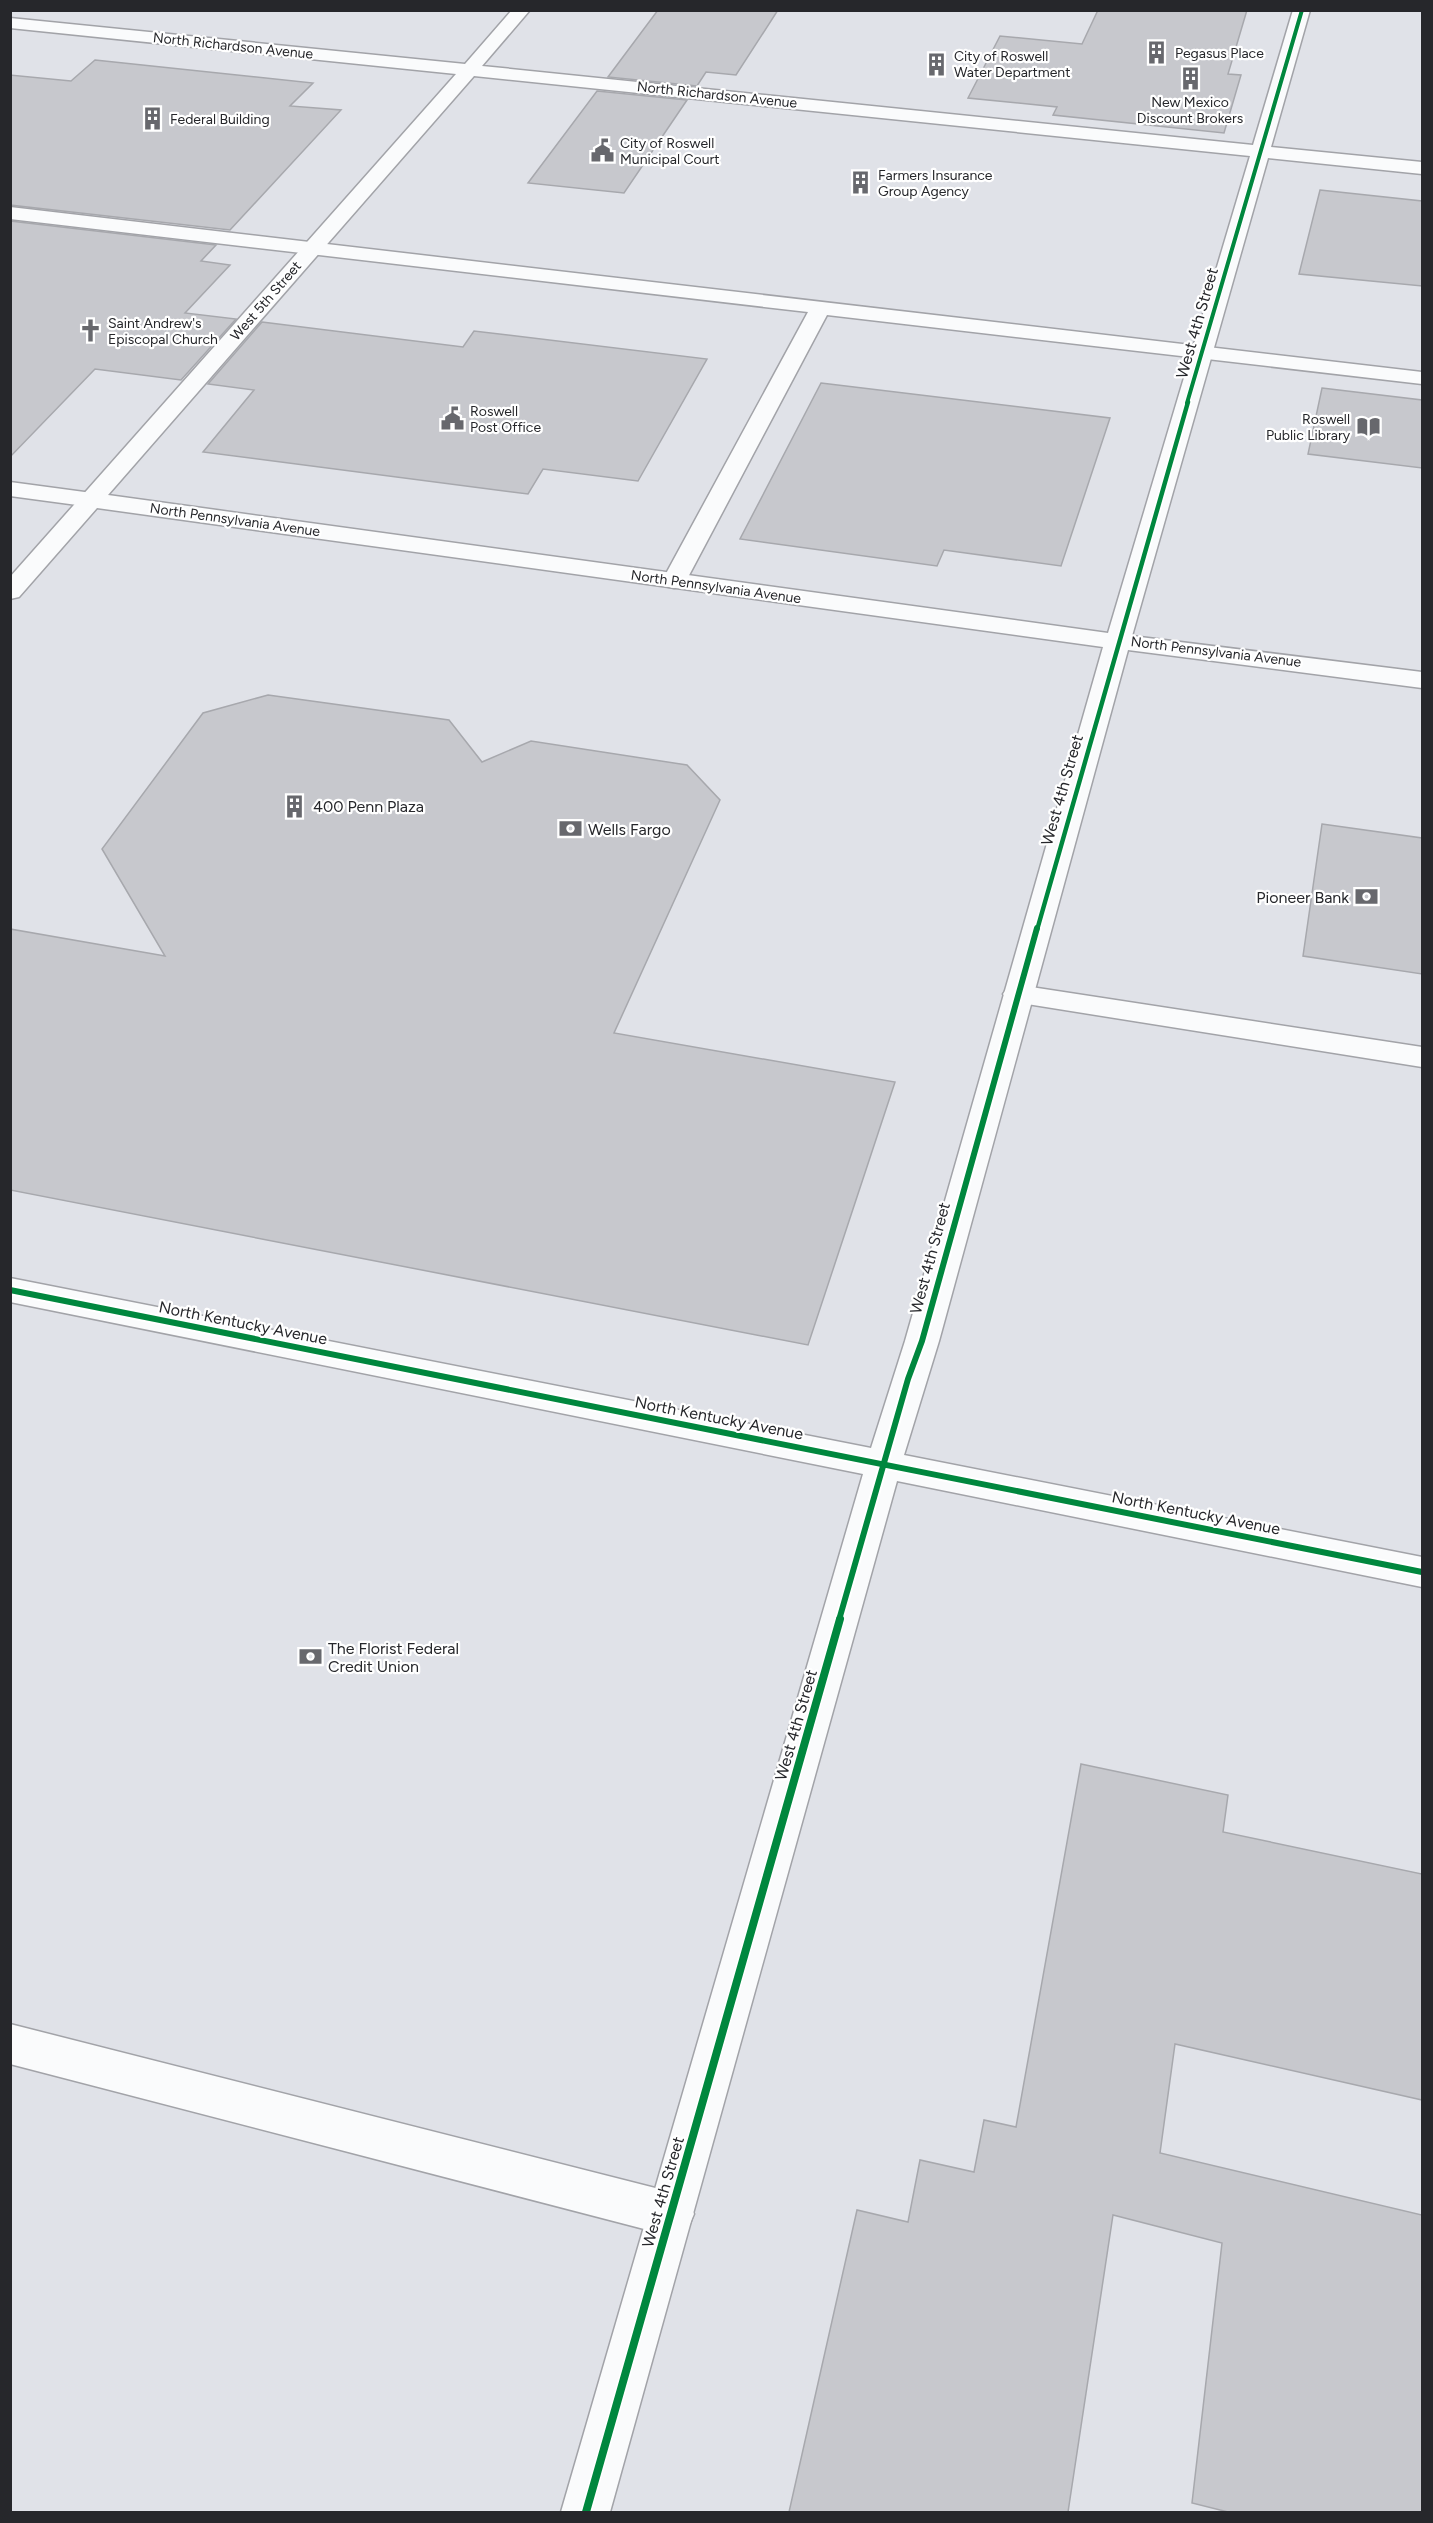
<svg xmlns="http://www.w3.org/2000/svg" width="1433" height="2523" viewBox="0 0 1433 2523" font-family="Figtree,sans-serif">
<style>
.building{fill:#c7c8cd;stroke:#a7a8ad;stroke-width:1.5}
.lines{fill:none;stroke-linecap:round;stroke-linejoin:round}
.service-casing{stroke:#a2a3a8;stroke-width:3}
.minor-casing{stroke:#a2a3a8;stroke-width:3}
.tertiary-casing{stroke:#a2a3a8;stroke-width:3}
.service{fill:#fafbfc;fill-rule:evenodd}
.minor{fill:#fafbfc;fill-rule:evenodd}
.tertiary{fill:#fafbfc;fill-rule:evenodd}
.cycleway-far3-casing{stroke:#fff;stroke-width:6}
.cycleway-far2-casing{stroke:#fff;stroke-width:8}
.cycleway-far1-casing{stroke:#fff;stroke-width:10}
.cycleway-casing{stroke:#fff;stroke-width:11}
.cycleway-far3{stroke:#00873e;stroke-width:4}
.cycleway-far2{stroke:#00873e;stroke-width:4.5}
.cycleway-far1{stroke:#00873e;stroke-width:6}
.cycleway{stroke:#00873e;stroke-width:8}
.labels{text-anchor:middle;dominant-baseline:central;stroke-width:4.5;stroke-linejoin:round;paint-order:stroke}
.far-street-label{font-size:14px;fill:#26272b;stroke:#fff}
.far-poi-label{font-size:14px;fill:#26272b;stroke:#fff;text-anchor:start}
.street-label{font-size:16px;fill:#26272b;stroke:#fff}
.poi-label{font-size:16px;fill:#26272b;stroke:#fff;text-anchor:start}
</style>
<rect width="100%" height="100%" fill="#e0e2e8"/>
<!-- building -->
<path class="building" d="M658,10H778L736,75L706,72L697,86L608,77Z
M1098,10H1247L1228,74L1241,75L1224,133L1053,115L1057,107L968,98L1000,36L1082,44Z
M95,60L313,83L290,106L341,110L230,230L10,205V75L71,81Z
M597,91L687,100L624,193L528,183Z
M1320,190L1422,201V286L1299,274Z
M10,221L216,245L201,261L230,265L185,313L236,319L181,380L95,369L10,457Z
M262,322L463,347L474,331L707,359L638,481L543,469L528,494L203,452L254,390L208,384Z
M821,383L1110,418L1061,566L944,550L937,566L740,539Z
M1322,388L1422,400V468L1308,454Z
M268,695L449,720L482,762L531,741L687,765L720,800L614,1033L895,1082L808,1345L10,1190V929L165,956L102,849L203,713Z
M1322,824L1422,838V974L1303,956Z
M1081,1764L1228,1795L1223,1832L1422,1874V2100L1175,2044L1160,2153L1422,2215V2512H1228L1192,2503L1222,2243L1113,2215L1068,2512H789L857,2210L908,2222L920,2160L974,2172L984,2120L1016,2127Z"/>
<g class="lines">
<defs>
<path id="service" d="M10,207L1422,372V384L827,315L686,581L683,586L674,588L665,586L662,581L808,312L10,219Z
M1018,985L1422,1047V1067L1008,1001L1003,994L1008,987Z
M10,2024L671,2192L687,2198L694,2214L687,2230L671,2236L10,2064Z"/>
<path id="minor" d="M10,482L92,493L100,495L104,500L100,505L92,507L10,496Z"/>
<path id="tertiary" d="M512,10H530L482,66L1253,145L1293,10H1310L1271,147L1422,162V174L1268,158L1132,636L1422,672V688L1128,650L939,1341L904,1455L1422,1557V1587L897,1481L610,2512H561L863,1474L10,1302V1278L871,1448L905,1341L1103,647L97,508L19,597L10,599V577L456,74L10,28V18L465,64ZM474,76L1250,156L1108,633L108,495Z"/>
</defs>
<!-- service casing -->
<use href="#service" class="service-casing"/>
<!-- minor casing -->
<use href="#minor" class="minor-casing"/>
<!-- tertiary casing -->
<use href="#tertiary" class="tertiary-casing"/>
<!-- service -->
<use href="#service" class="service"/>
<!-- minor -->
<use href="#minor" class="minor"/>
<!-- tertiary -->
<use href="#tertiary" class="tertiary"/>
<defs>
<path id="cycleway-far3" d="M1187,403L1302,10"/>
<path id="cycleway-far2" d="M1037,930L1188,402"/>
<path id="cycleway-far1" d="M10,1290L1422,1572
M839,1620L908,1379L922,1341L1037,928"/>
<path id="cycleway" d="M586,2512L840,1619"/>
</defs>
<!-- cycleway-far3 casing -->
<use href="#cycleway-far3" class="cycleway-far3-casing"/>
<!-- cycleway-far2 casing -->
<use href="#cycleway-far2" class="cycleway-far2-casing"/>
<!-- cycleway-far1 casing -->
<use href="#cycleway-far1" class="cycleway-far1-casing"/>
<!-- cycleway casing -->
<use href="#cycleway" class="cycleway-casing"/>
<!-- cycleway-far3 -->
<use href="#cycleway-far3" class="cycleway-far3"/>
<!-- cycleway-far2 -->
<use href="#cycleway-far2" class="cycleway-far2"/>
<!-- cycleway-far1 -->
<use href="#cycleway-far1" class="cycleway-far1"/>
<!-- cycleway -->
<use href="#cycleway" class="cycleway"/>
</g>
<!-- icons -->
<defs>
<symbol id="building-bare" viewBox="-9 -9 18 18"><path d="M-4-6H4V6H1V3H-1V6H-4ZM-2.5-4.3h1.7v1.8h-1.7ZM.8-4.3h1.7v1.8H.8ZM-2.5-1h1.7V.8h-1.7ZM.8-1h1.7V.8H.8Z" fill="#67686d" stroke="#fff" stroke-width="2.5" paint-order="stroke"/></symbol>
<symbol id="civic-bare" viewBox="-9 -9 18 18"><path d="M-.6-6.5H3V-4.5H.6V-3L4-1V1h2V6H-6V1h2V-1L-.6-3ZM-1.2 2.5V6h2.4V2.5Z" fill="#67686d" stroke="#fff" stroke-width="2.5" paint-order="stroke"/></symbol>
<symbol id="church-bare" viewBox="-9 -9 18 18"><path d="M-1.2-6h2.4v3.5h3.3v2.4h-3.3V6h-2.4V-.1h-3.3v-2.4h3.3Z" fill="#67686d" stroke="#fff" stroke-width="2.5" paint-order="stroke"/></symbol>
<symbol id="library-bare" viewBox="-9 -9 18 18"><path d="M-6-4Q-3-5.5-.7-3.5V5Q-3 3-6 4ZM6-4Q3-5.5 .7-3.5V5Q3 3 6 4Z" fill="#67686d" stroke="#fff" stroke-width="2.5" paint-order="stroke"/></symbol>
<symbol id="bank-bare" viewBox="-9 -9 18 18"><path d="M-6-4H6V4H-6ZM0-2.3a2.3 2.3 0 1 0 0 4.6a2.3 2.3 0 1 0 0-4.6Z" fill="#67686d" stroke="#fff" stroke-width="2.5" paint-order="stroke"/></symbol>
</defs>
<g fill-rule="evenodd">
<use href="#building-bare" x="1140" y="36" width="33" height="33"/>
<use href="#building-bare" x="920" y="48" width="33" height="33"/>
<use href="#building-bare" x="1174" y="62" width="33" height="33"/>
<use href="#building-bare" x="136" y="102" width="33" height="33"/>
<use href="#civic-bare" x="586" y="134" width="33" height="33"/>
<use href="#building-bare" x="844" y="166" width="33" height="33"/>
<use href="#church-bare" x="74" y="314" width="33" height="33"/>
<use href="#civic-bare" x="436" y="402" width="33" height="33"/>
<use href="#library-bare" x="1352" y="410" width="33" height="33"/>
<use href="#building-bare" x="278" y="790" width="33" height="33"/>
<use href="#bank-bare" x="554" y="812" width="33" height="33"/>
<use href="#bank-bare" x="1350" y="880" width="33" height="33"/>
<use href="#bank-bare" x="294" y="1640" width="33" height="33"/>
</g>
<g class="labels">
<!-- far-street labels -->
<g class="far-street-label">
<text transform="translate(233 46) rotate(6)">North Richardson Avenue</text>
<text transform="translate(717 95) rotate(6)">North Richardson Avenue</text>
<text transform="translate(266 301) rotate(-49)">West 5th Street</text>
<text transform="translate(235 520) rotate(8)">North Pennsylvania Avenue</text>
<text transform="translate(716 587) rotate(8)">North Pennsylvania Avenue</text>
<text transform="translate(1216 652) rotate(7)">North Pennsylvania Avenue</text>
</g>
<!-- far-poi labels -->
<g class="far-poi-label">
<text x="1175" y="53">Pegasus Place</text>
<text x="954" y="56">City of Roswell<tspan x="954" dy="16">Water Department</tspan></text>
<text x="1190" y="102" text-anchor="middle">New Mexico<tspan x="1190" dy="16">Discount Brokers</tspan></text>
<text x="170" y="119">Federal Building</text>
<text x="620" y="143">City of Roswell<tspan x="620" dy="16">Municipal Court</tspan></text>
<text x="878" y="175">Farmers Insurance<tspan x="878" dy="16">Group Agency</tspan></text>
<text x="108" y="323">Saint Andrew's<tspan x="108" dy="16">Episcopal Church</tspan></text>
<text x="470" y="411">Roswell<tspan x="470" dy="16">Post Office</tspan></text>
<text x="1350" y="419" text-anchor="end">Roswell<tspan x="1350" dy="16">Public Library</tspan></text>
</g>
<!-- street labels -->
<g class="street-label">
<text transform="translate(1197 323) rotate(-74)">West 4th Street</text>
<text transform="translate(1062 790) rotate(-74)">West 4th Street</text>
<text transform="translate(930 1258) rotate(-75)">West 4th Street</text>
<text transform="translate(243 1323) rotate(11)">North Kentucky Avenue</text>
<text transform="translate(719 1418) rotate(11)">North Kentucky Avenue</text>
<text transform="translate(1196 1513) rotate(11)">North Kentucky Avenue</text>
<text transform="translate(796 1725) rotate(-74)">West 4th Street</text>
<text transform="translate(663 2192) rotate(-74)">West 4th Street</text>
</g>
<!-- poi labels -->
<g class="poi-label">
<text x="313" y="806">400 Penn Plaza</text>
<text x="588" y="829">Wells Fargo</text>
<text x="1349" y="897" text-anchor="end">Pioneer Bank</text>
<text x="328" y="1648">The Florist Federal<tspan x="328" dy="18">Credit Union</tspan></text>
</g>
</g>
<!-- border -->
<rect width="1433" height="2523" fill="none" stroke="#26272b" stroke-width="24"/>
</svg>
